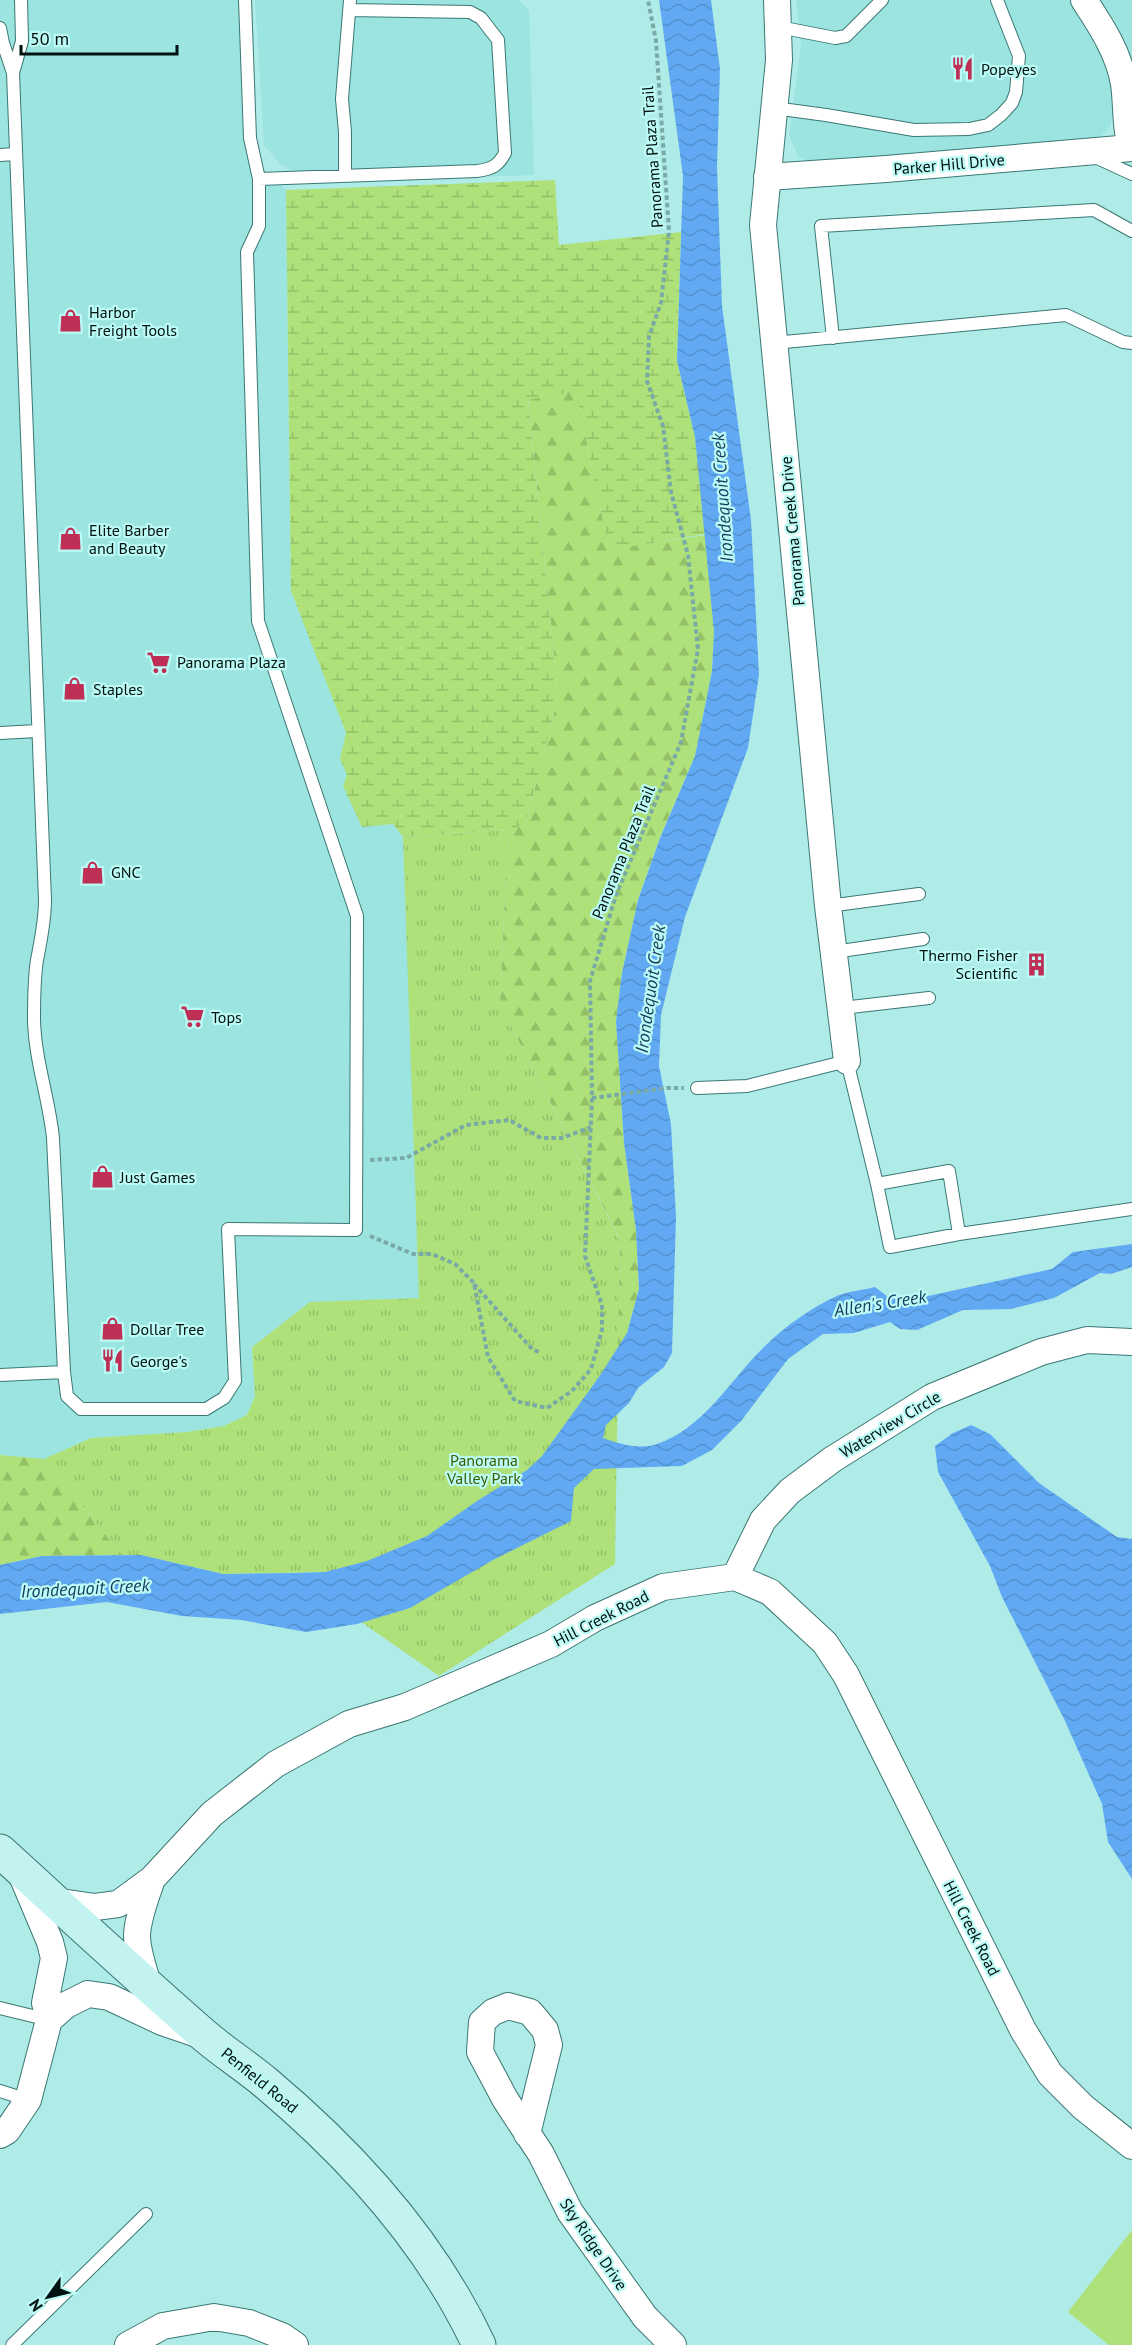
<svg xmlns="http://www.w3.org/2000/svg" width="1132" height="2345" viewBox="0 0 1132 2345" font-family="'PT Sans',sans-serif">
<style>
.built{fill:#9be4df}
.grass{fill:url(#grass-tufts)}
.forest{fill:url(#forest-firs)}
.wetland{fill:url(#wetland-marsh)}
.pitch{fill:#aee179}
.water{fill:url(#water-waves)}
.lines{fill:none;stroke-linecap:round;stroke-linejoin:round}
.service-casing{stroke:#3b7773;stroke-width:14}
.minor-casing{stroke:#3b7773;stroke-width:28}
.secondary-casing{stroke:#3b7773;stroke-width:35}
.path{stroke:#7aaaa6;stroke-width:4;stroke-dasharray:4.5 3;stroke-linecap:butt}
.service{stroke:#fff;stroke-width:12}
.minor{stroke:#fff;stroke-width:26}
.secondary{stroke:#c3f3f0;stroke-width:33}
.labels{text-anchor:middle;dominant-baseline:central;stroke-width:4.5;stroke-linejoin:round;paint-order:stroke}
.poi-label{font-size:16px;fill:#00110f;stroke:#bcfaf5;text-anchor:start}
.street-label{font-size:16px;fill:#00110f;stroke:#bcfaf5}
.park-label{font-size:16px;fill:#3a5c01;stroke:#bcfaf5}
.water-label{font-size:18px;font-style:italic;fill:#143a5e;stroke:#bcfaf5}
</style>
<defs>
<pattern id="grass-tufts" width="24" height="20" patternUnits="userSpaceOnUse" patternTransform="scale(1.5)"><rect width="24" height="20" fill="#aee179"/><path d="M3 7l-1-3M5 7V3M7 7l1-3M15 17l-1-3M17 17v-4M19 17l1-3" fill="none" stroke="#94c067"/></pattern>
<pattern id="forest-firs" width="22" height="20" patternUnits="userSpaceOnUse" patternTransform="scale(1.5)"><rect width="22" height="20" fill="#aee179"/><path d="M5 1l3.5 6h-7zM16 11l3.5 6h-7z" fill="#94c067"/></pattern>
<pattern id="wetland-marsh" width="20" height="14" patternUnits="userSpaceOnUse" patternTransform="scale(1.5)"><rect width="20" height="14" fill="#aee179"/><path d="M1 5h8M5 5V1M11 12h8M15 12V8" fill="none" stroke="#94c067"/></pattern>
<pattern id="water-waves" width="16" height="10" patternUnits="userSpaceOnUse" patternTransform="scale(1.5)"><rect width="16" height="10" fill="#61aaf3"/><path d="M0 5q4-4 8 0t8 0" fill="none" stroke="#5291cf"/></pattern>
</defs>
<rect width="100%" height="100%" fill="#afece8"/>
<!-- built -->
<path class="built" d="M0,0H246L249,125L263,170L286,190L291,591L346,733L340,759L348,775L344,786L361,826L393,824L403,837L413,1084L419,1298L310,1302L252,1347L255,1396L247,1415L224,1426L187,1432L91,1438L44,1459L0,1455Z
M255,0H519L529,11L534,175L312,183L280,164L264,145Z
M796,0H1070L1094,38L1107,67L1114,111L1110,127L1100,137L1087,142L820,164L808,162L798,156L789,135L801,45Z
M1099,0H1132V70Z"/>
<!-- grass -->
<path class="grass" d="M508,830L500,1004L620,1240L615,1564L439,1676L351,1615V1566L325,1572L223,1574L141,1555H122L44,1459L91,1438L187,1432L224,1426L247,1415L255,1396L252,1347L310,1302L419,1298L403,837Z"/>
<!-- forest -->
<path class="forest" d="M576,390L609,549L706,535L714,632L712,671L695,756L660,837L638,900L622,973L616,1021L624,1143L636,1230L639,1289L627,1333L618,1348L620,1239L500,1004L508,830L526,824L558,696L528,399Z
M0,1455L44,1459L122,1555L42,1556L0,1565Z"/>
<!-- wetland -->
<path class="wetland" d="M555,180L559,245L681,232L677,361L695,437L706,534L609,550L576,391L528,400L558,696L526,824L508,830L403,837L393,824L362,827L343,786L347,775L340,759L346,733L291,591L286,190Z"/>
<!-- pitch -->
<path class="pitch" d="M1132,2230V2345H1109L1068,2312Z"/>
<!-- water -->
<path class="water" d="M659,0H711L720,69L717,167L722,306L751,520L759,675L748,748L685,917L661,1015L659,1066L671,1124L676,1217L672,1353L664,1367L638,1388L629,1403L606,1425L603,1438C619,1444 640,1450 657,1444C703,1429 731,1379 764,1347C785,1326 812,1307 839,1295C850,1291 864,1290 875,1287L888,1297L905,1301L1052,1269L1073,1252L1132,1244V1267L1111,1274L1100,1273L1054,1298L1011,1309L963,1310L917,1330L900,1329L890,1322L854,1333L823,1334L788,1359L741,1421L712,1450L682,1466L594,1469L574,1488L571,1521L493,1560L410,1608L357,1624L306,1632L241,1620L182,1616L107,1602L0,1614V1565L42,1556L141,1555L223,1574L293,1573L325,1572L367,1561L427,1536L477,1501L527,1470L542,1456L601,1374L627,1333L639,1289L636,1230L624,1143L616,1021L622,973L638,900L660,838L695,756L712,671L714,632L695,437L677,361L683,176Z
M971,1425L990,1434L1039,1483L1117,1537L1132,1539V1879L1108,1842L1102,1804L1065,1721L1002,1597L990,1566L938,1472L935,1446L953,1433Z"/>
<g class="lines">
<defs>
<path id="service" d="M21,0L22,41L13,73L45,900C45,921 41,939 37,960C34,979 34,1000 34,1020C35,1061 49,1098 53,1138L64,1372L67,1396L81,1409H206L224,1398L235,1381L228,1229L356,1230L357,916L258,621L247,252L259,226V179L250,138L245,0
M779,27L835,38L846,36L882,0
M0,28L3,43L13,73
M774,108L826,115L914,130L969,129L988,125L1001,115L1012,103L1016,92L1019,56L997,0
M0,155L15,154
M1093,156L1132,174
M345,176V132L342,99L350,0
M259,179L477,171C492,169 498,166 505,153L498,40L481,18L470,12L350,10
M833,338L821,226L1094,210L1132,231
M774,343L1066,315L1123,342L1132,343
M0,733L37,731
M828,906L919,894
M834,952L923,939
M842,1008L929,998
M697,1088L747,1086L847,1061L877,1184L890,1247L959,1234L1132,1209
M877,1184L949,1171L959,1234
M0,1375L64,1372
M0,2008L49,2020
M0,2091L28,2100
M12,2345L146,2214"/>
<path id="minor" d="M777,0L779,60L763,225L828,906L847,1061
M1084,0C1101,26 1119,53 1124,84C1127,104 1125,130 1132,148
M767,177L886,169L1131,148
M735,1577L763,1520L790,1491L833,1459L932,1397L1041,1352L1087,1340L1132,1342
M54,1901L95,1907L118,1904L152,1879L212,1814L276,1764L349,1724L405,1707L551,1644L595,1618L663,1587L735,1577L770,1592L825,1643L846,1675L1023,2030L1050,2074L1083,2107L1132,2146
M149,1987C144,1970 137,1952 137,1935C138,1916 146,1897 152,1879
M49,2020L66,2005L88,1994L109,1997L162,2022L197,2034
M527,2134L549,2045L545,2030L530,2012L508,2006L493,2012L482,2022L480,2052L505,2099L541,2154L570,2212L645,2317L673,2345
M0,2135L7,2131L28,2100L49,2020L45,2003L54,1958L50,1942L20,1871
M128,2345L163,2326L214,2317L249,2323L282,2336L295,2345"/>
<path id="secondary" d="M0,1851C68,1913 136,1976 205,2036C225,2053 247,2067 266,2083C353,2156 431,2242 479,2345"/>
</defs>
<!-- service casing -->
<use href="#service" class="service-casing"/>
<!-- minor casing -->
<use href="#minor" class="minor-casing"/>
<!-- secondary casing -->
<use href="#secondary" class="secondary-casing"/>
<!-- path -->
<path class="path" d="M592,1098L667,1088H684
M370,1160L406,1158L466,1125L509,1120L541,1138H562L591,1127
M370,1236L413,1254H432L455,1264L474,1283L488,1357L515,1401L547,1408L572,1391L591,1369L602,1330V1305L585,1256L592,1098L590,981L616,895L681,742L698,649L688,555L671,492L663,426L647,381L649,336L661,303L669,231L656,41L648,0
M474,1284L532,1349L541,1353"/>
<!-- service -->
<use href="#service" class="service"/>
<!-- minor -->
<use href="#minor" class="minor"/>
<!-- secondary -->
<use href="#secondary" class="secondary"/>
</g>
<!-- icons -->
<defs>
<symbol id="restaurant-bare" viewBox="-9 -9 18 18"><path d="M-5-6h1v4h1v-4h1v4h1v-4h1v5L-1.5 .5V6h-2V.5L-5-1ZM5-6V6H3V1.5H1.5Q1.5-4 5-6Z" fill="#be2e55" stroke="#bcfaf5" stroke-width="2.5" paint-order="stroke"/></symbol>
<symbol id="shop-bare" viewBox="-9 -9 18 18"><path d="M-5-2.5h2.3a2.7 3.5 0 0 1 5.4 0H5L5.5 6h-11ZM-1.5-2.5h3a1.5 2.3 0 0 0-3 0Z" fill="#be2e55" stroke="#bcfaf5" stroke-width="2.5" paint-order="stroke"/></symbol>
<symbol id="supermarket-bare" viewBox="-9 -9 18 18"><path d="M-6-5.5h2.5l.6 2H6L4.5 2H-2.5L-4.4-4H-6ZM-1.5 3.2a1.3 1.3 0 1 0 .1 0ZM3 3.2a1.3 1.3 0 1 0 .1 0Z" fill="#be2e55" stroke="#bcfaf5" stroke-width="2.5" paint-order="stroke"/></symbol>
<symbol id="building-bare" viewBox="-9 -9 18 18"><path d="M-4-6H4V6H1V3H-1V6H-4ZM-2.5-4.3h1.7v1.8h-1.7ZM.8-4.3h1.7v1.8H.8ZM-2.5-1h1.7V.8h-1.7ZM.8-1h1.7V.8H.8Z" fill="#be2e55" stroke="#bcfaf5" stroke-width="2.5" paint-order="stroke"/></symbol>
</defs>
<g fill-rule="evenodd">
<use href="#restaurant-bare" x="946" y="52" width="33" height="33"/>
<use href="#shop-bare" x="54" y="304" width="33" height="33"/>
<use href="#shop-bare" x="54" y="522" width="33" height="33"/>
<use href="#supermarket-bare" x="142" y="646" width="33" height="33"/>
<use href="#shop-bare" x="58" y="672" width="33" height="33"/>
<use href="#shop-bare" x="76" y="856" width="33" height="33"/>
<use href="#building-bare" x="1020" y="948" width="33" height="33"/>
<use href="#supermarket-bare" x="176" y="1000" width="33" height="33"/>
<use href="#shop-bare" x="86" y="1160" width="33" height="33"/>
<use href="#shop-bare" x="96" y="1312" width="33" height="33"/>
<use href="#restaurant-bare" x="96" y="1344" width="33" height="33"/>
</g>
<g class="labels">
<!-- poi labels -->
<g class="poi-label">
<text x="981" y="69">Popeyes</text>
<text x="89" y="312">Harbor<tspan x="89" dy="18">Freight Tools</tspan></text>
<text x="89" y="530">Elite Barber<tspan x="89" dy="18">and Beauty</tspan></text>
<text x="177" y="662">Panorama Plaza</text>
<text x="93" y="689">Staples</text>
<text x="111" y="872">GNC</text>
<text x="1018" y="955" text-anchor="end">Thermo Fisher<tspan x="1018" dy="18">Scientific</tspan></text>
<text x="211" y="1017">Tops</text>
<text x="120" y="1177">Just Games</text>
<text x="130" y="1329">Dollar Tree</text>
<text x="130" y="1361">George's</text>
</g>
<!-- street labels -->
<g class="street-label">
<text transform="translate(652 157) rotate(-94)">Panorama Plaza Trail</text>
<text transform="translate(949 164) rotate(-5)">Parker Hill Drive</text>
<text transform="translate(792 531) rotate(-95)">Panorama Creek Drive</text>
<text transform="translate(623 852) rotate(-68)">Panorama Plaza Trail</text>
<text transform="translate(890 1424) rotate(-31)">Waterview Circle</text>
<text transform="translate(601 1618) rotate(-27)">Hill Creek Road</text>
<text transform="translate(972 1928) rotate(63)">Hill Creek Road</text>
<text transform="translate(260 2080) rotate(39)">Penfield Road</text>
<text transform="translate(594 2244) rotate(56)">Sky Ridge Drive</text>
</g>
<!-- park labels -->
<g class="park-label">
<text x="484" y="1460">Panorama<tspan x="484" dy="18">Valley Park</tspan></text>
</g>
<!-- water labels -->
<g class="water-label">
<text transform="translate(722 498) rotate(-94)">Irondequoit Creek</text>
<text transform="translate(650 989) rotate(-82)">Irondequoit Creek</text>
<text transform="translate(880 1303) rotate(-9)">Allen's Creek</text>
<text transform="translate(85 1588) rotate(-3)">Irondequoit Creek</text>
</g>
</g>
<!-- north arrow -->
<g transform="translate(48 2297) rotate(236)" stroke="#bcfaf5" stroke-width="4.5" paint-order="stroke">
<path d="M0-4.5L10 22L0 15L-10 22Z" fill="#00110f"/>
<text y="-9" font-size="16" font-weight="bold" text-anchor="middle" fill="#00110f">N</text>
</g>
<!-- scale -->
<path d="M21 45v9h156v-9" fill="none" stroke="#00110f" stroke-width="3"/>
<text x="30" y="45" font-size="18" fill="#00110f" stroke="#bcfaf5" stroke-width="4.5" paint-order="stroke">50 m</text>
</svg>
